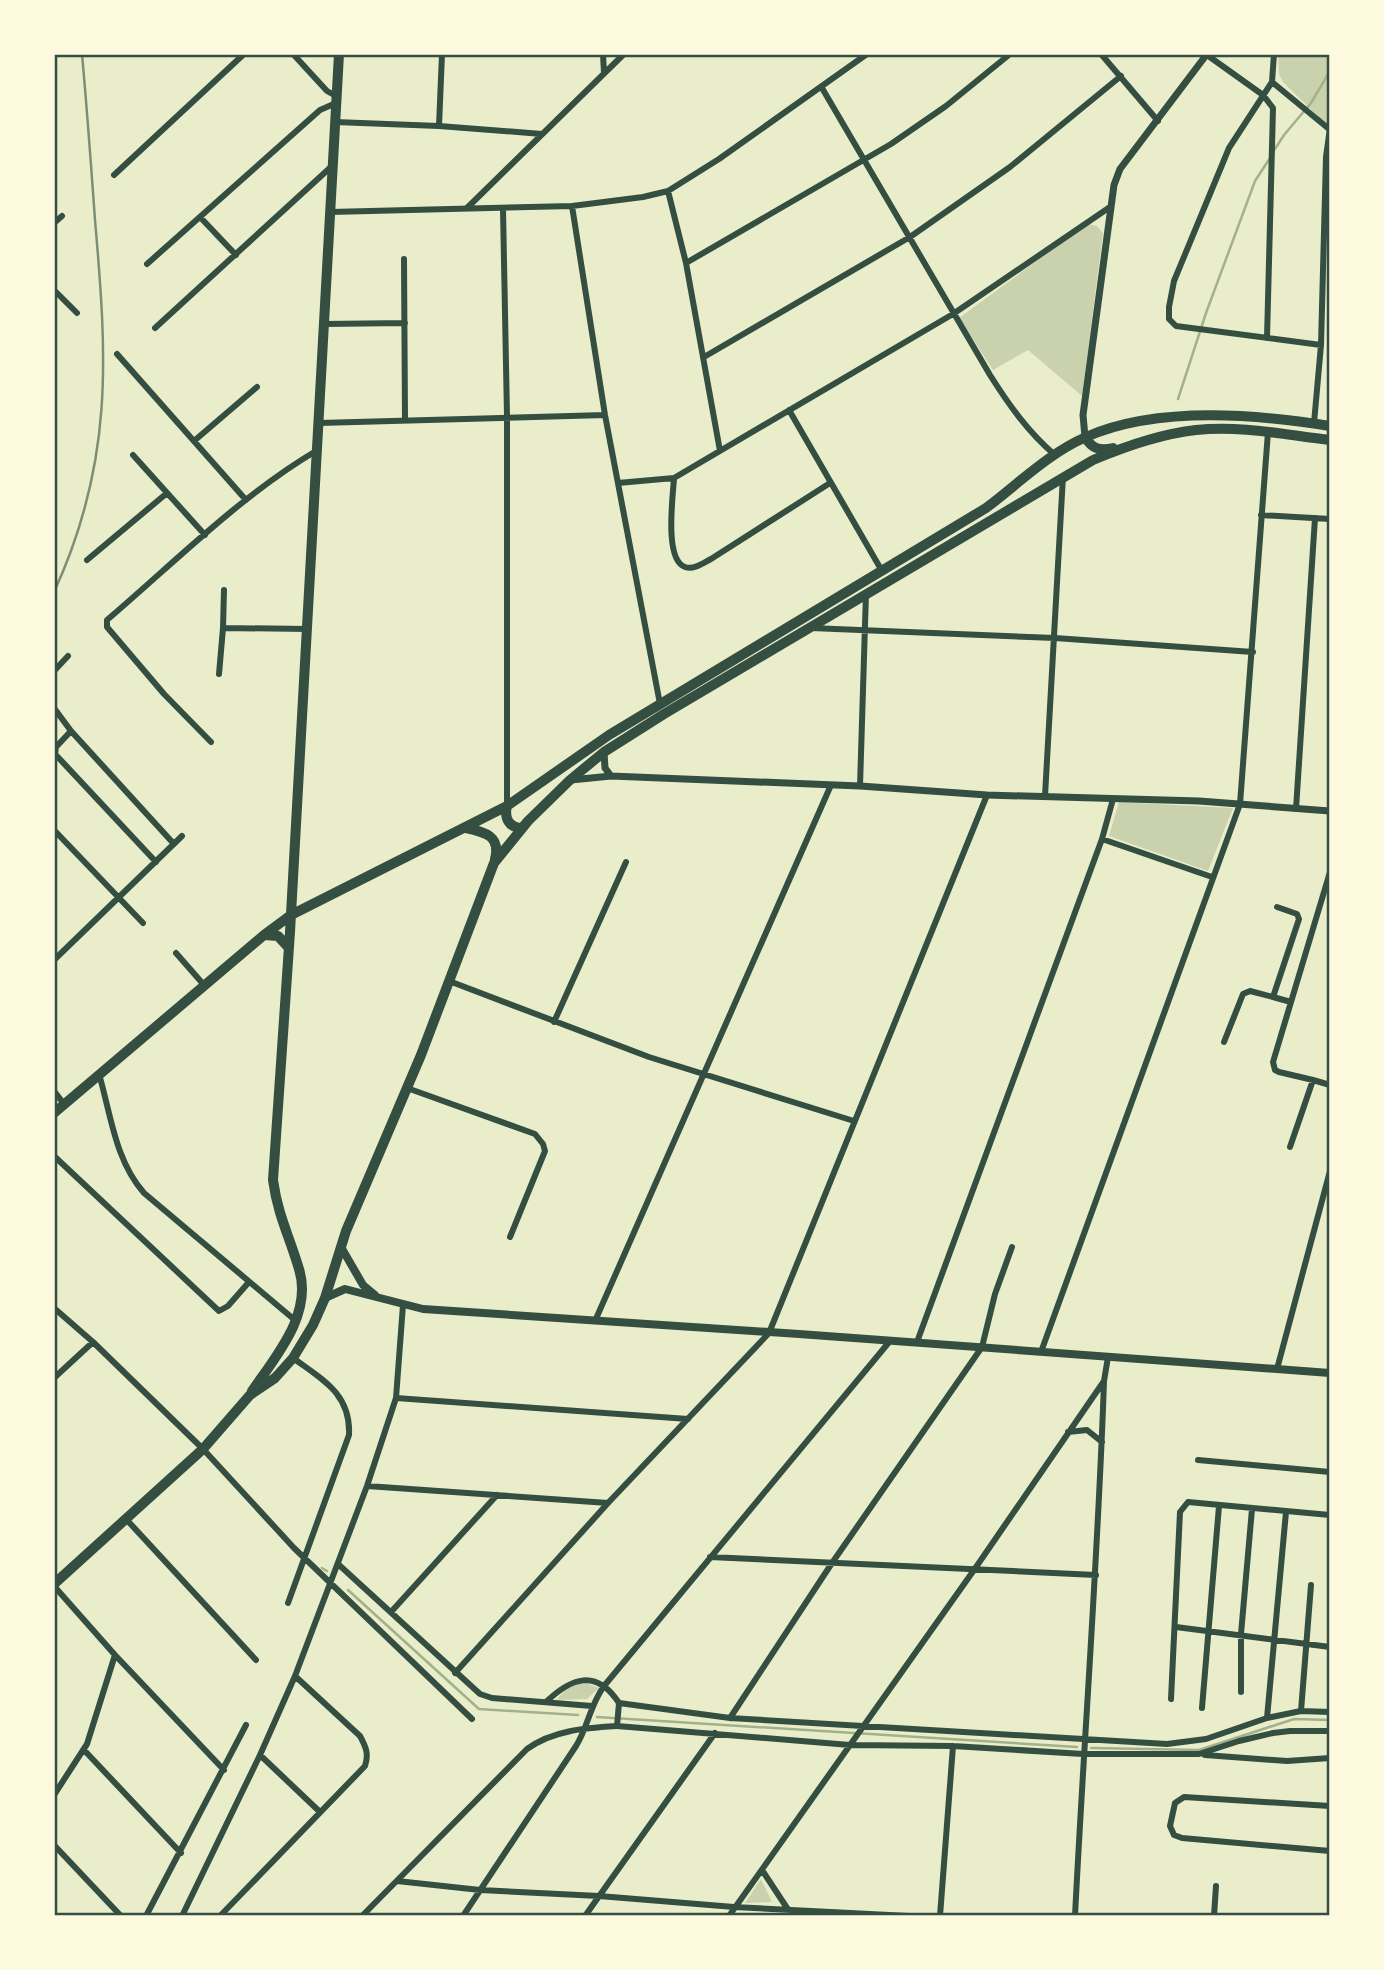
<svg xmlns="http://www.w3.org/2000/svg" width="1384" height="1970" viewBox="0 0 1384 1970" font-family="Jost,sans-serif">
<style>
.green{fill:#cad2ad}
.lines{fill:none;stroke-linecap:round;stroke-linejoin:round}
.stream{stroke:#a3b18a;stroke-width:2.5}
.minor{stroke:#344e41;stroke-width:6}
.tertiary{stroke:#344e41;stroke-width:7}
.secondary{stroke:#344e41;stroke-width:8}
.primary{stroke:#344e41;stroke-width:10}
.rail{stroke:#7c8e77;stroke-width:2.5}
.neatline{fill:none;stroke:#344e41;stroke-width:2.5}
</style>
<rect width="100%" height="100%" fill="#e9edc9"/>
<!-- green -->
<path class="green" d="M1278,54H1330V119L1327,125L1283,82L1279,74Z
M1087,224L1097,226L1103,233L1082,396L1028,350L993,370L959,318Z
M1119,802L1233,808L1208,871L1109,836Z
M586,1683L599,1688L587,1699L557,1700C564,1689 573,1684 586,1683Z
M761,1879L772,1902L745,1903Z"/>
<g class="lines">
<!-- stream -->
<path class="stream" d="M1273,152L1284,135L1311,103L1330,71
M1178,399L1206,313L1255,181L1270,158
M322,1568L327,1571
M348,1590L479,1709L578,1715
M597,1717L1077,1747
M1091,1748L1199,1750L1294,1719L1330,1720"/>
<!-- minor -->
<path class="minor" d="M293,54L327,91L336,96
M603,54L604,73
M1101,54L1158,121
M1207,55L1263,95L1273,108L1267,338
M1272,82L1229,148L1174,281L1169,307V319L1176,326L1321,345
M1272,82L1329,129
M1272,82L1274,54
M822,88L990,375C1009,405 1028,432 1055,455
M335,122L439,126L542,134
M439,126L442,54
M114,175L244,54
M668,191L686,263L720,451
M572,206L605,415L660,704
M467,208L624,54
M503,209L507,416V805
M330,212L572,206L643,197L668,191L719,159L867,54
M200,217L236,255
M54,223L62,216
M404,259L405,420
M686,263L891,144L946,106L1010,54
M147,264L320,110L336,103
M54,290L77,313
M324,324L405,323
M155,328L332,166
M117,354L246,500
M704,357L910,237L1010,167L1121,76
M789,410L882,571
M319,423L605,415
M1314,423L1321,345L1326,157L1330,128
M194,441L257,387
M133,455L205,535
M674,478C673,496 664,560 685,567C694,570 703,563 711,559L830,483
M618,483L674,478L953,314L1110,207
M1261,515L1330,519
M87,560L167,493
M224,590L223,628L308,629
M811,628L1055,638L1253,652
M54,671L68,656
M219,674L223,628
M54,708L71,731L174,844
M71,731L56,747L55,754L156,862
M211,742L164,694L107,627V620C175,562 240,496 316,451
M860,786L866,593
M1045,796L1063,476
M1296,809L1315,518
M54,830L143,923
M1102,839L1212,877
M1277,907L1297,914L1299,919L1273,997L1291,1002
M176,953L204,985
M54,960L182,836
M449,981L649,1057L854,1121
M554,1022L626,862
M1224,1042L1243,994L1250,991L1273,997
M99,1074C111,1115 115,1160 144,1193L296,1321
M1313,1080L1330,1085
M407,1088L535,1134L543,1144L545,1151L510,1237
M54,1091L64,1104
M1290,1147L1313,1080L1279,1072L1275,1070L1273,1062L1330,872
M54,1156L219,1311L228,1306L249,1282
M54,1308L93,1342L203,1449L294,1548L472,1719
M595,1321L831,785
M917,1342L1102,839L1113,799
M1041,1352L1240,804L1268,432
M1277,1369L1330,1171
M54,1378L93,1342
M396,1398L688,1419
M1068,1432L1087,1430L1102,1442
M1198,1460L1330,1472
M367,1486L608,1503
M126,1519L256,1660
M710,1557L1096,1575
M338,1564L480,1694L492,1698L592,1706
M54,1586L115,1655L224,1770
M288,1603L349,1435C351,1394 323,1380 293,1358
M391,1612L497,1495
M1176,1627L1330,1647
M455,1673L608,1503L769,1333L987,795
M1241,1692V1634L1252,1509
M1171,1699L1180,1512L1188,1502L1330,1515
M546,1702C571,1678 596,1668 619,1703
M619,1703L730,1718L1167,1744L1206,1739L1267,1718L1301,1711L1330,1712
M1202,1708L1219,1506
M1301,1711L1311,1585
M730,1718L832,1563L982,1347L995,1294L1012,1247
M1267,1718L1286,1512
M617,1726L619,1703
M84,1750L181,1853
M260,1755L320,1812
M1205,1755L1287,1761L1330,1758
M54,1795L87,1744L115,1655
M1330,1806L1184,1797L1175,1803L1170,1826L1174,1835L1182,1838L1330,1851
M54,1845L121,1916
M762,1870L787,1908
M397,1881L480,1890L599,1896L734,1907L909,1916
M146,1916L246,1725
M182,1916L260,1755L295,1676L367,1486L396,1398L403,1305
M220,1916L365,1766C369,1754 366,1747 360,1736L295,1676
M362,1916L527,1749C553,1730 586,1728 617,1726L850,1745L953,1746L1083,1754H1199L1239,1741L1273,1733L1290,1731H1330
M463,1916L576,1746C588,1727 590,1705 604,1686L890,1341
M585,1916L715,1733
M729,1916L974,1570L1104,1381
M940,1916L953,1746
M1075,1916C1084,1737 1098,1560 1104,1381L1108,1357
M1214,1916L1216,1886"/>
<!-- tertiary -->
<path class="tertiary" d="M1085,437L1083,415L1114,185L1120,169L1207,54
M604,752L605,768L611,776
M571,780L611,776L860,786L987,795L1199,801L1330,811"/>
<!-- secondary -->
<path class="secondary" d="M341,1247L363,1285L375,1295
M325,1298L345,1289L423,1309L799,1334L1330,1373"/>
<!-- primary -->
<path class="primary" d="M1085,437C1092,449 1100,451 1113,448
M507,806C504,818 509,828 522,828
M466,828C485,832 501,836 495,859
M264,935L278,936L289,948
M54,1113L264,935L291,915L507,806L609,735L986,508C1018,484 1049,453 1086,437C1156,406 1256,414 1330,426
M252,1391C276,1356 313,1314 299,1269C289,1235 278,1216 273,1180L290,932L339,54
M54,1584L203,1449L250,1395L275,1378L293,1358L313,1325L325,1298L346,1231L421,1055L494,863L528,821L570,780L604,752L664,714L1093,460C1126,446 1160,434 1196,430C1240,425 1286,435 1330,440"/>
<!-- rail -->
<path class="rail" d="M54,592C114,462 107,357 95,220C91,164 87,109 82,54"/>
</g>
<!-- border -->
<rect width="1384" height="1970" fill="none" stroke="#fefae0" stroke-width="112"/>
<rect x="56" y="56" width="1272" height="1858" class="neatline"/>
</svg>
